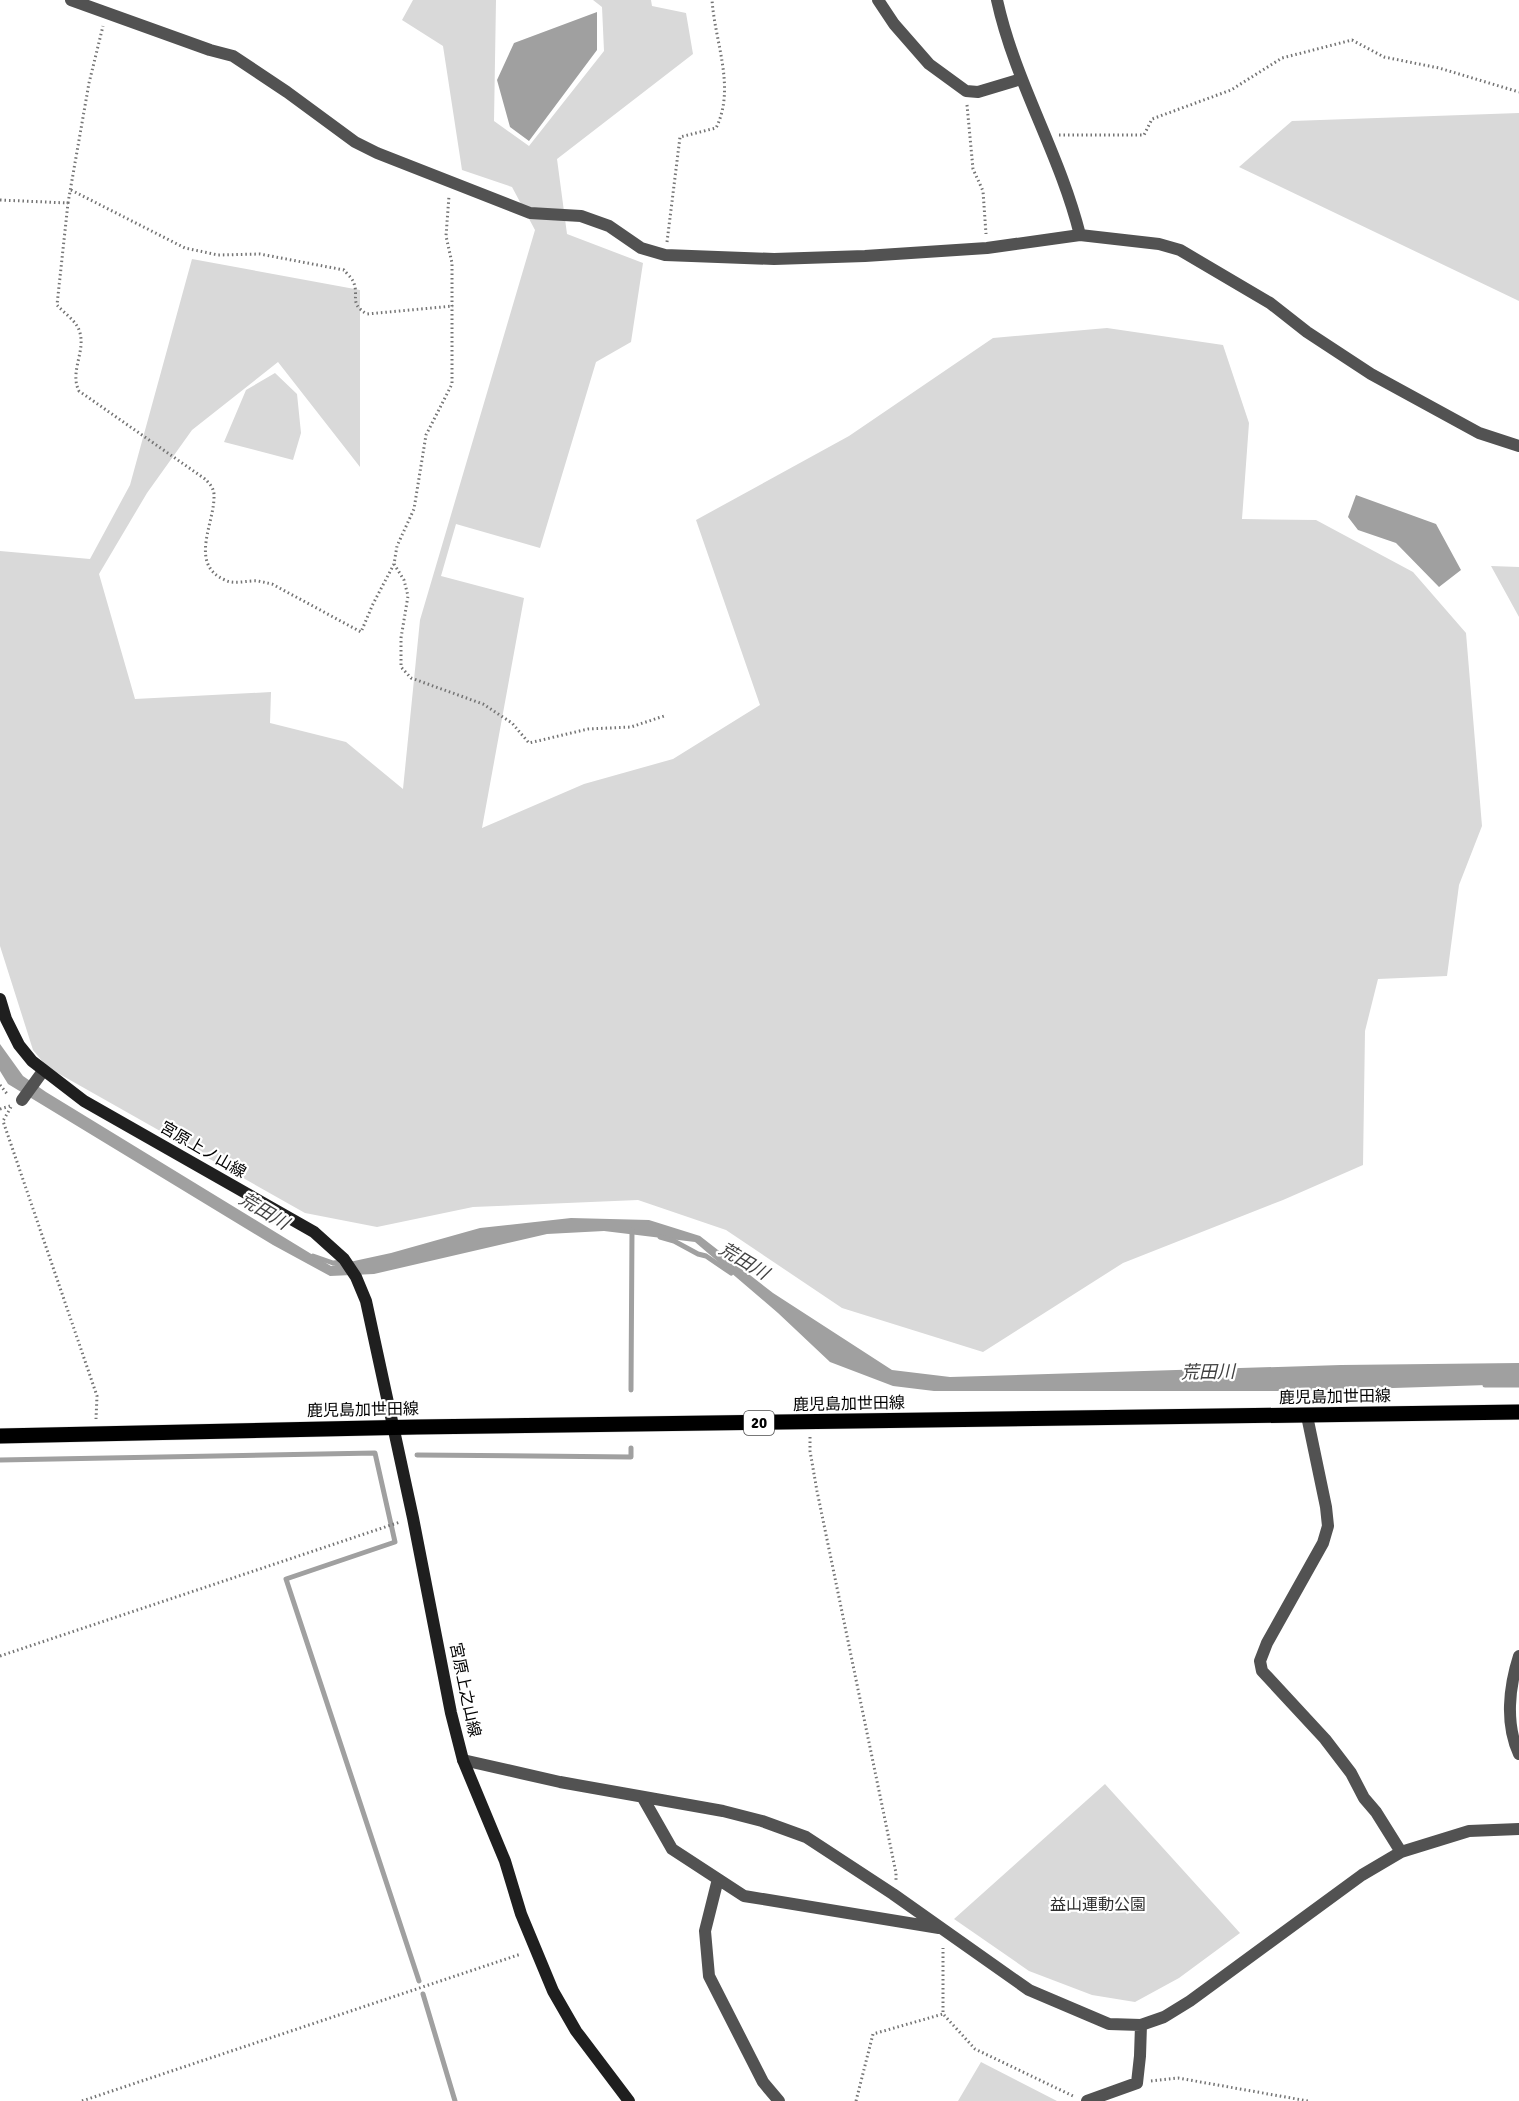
<svg xmlns="http://www.w3.org/2000/svg" width="1519" height="2101" viewBox="0 0 1519 2101" font-family="Signika,'Noto Sans JP',sans-serif">
<style>
.green{fill:#d9d9d9}
.water{fill:#a0a0a0}
.lines{fill:none;stroke-linecap:round;stroke-linejoin:round}
.stream{stroke:#a0a0a0;stroke-width:5}
.primary-casing{stroke:#dbdbdb;stroke-width:16}
.path{stroke:#747474;stroke-width:3;stroke-dasharray:1.5 3;stroke-linecap:butt}
.street{stroke:#525252;stroke-width:12}
.secondary{stroke:#1f1f1f;stroke-width:12}
.primary{stroke:#000;stroke-width:15}
.labels{text-anchor:middle;dominant-baseline:central;stroke-width:4.5;stroke-linejoin:round;paint-order:stroke}
.shield{fill:#fff;stroke:#4c4c4c;stroke-width:1.5}
.shield-label{font-size:15px;font-weight:bold;fill:#000}
.street-label{font-size:16px;fill:#000;stroke:#fff}
.park-label{font-size:16px;fill:#303030;stroke:#fff}
.water-label{font-size:18px;font-style:italic;fill:#414141;stroke:#fff}
</style>
<rect width="100%" height="100%" fill="#fff"/>
<!-- green -->
<path class="green" d="M413,0H496L494,121L529,146L604,51L602,7L593,0H651L652,6L686,13L693,54L557,159L567,234L643,263L631,342L596,362L540,548L456,524L441,576L524,598L482,828L584,784L673,759L760,705L696,520L849,436L993,338L1107,328L1223,345L1249,423L1242,519L1316,520L1413,572L1466,633L1482,826L1459,885L1447,976L1378,979L1365,1031L1363,1165L1283,1200L1123,1263L983,1352L842,1308L726,1230L638,1200L473,1207L377,1227L305,1213L47,1067L33,1050L0,946V551L90,559L130,485L192,259L360,290V467L278,362L192,430L147,493L99,574L135,699L271,692L270,723L346,742L403,789L420,620L535,230L512,187L462,170L443,46L402,20Z
M1519,113V301L1239,167L1292,121Z
M275,373L297,394L301,433L293,460L224,442L246,390Z
M1491,566L1519,567V617Z
M1105,1784L1240,1933L1179,1978L1135,2002L1092,1995L1029,1971L954,1919Z
M981,2062L1057,2101H958Z"/>
<!-- water -->
<path class="water" d="M597,12V50L529,141L510,127L497,80L514,43Z
M1356,495L1436,524L1461,570L1439,587L1396,543L1358,530L1348,517Z
M0,1044L23,1076L46,1092L331,1266L391,1253L480,1228L571,1218L649,1220L700,1236L773,1293L892,1370L950,1377L1341,1365L1519,1363V1384L1299,1391H934L893,1386L830,1362L778,1313L695,1242L604,1231L547,1234L374,1274L330,1276L273,1245L8,1084L0,1071Z"/>
<g class="lines">
<!-- stream -->
<path class="stream" d="M660,1237L674,1241L698,1254L706,1256L731,1273
M313,1256L333,1263L344,1262
M1485,1385H1519
M631,1390L632,1230
M417,1455L631,1457V1448
M0,1460L375,1453L395,1542L286,1579L419,1981
M423,1994L455,2101"/>
<defs>
<path id="primary" d="M0,1436L417,1427L1519,1412"/>
</defs>
<!-- primary casing -->
<use href="#primary" class="primary-casing"/>
<!-- path -->
<path class="path" d="M967,105L973,169L983,191L986,234
M1059,135H1144L1152,119L1231,90L1282,58L1352,40L1384,57L1439,68L1519,92
M71,190L185,248L218,255L260,254L344,270C346,273 351,277 353,281C360,296 348,303 367,314L453,306
M0,200L68,203L57,305C63,312 76,321 79,330C87,350 69,371 79,391L205,479C209,483 214,488 214,495C215,523 188,564 225,580C234,585 248,580 258,581C263,582 267,583 272,584L361,632L373,604L394,564L397,546L414,509L426,435L452,384V263L446,236L449,196
M68,203L89,83L103,26
M667,242L680,137L716,128C736,88 715,43 712,0
M394,564L404,580L408,596L401,638V667L411,678L483,704L512,723L529,743L588,729L631,727L664,716
M0,1085L8,1095
M11,1107L3,1121L97,1396L96,1419
M0,1109L10,1106
M810,1437V1451L817,1491L896,1873V1880
M0,1656L400,1522
M944,2015L975,2049L1073,2096
M1151,2081L1178,2078L1308,2101
M82,2101L521,1954
M856,2101L873,2034L943,2014V1948"/>
<!-- street -->
<path class="street" d="M71,0L210,50L233,56L287,92L355,142L377,153L530,213L581,216L609,226L641,248L665,255L774,259L865,256L987,248L1080,235L1159,244L1180,250L1270,303L1307,332L1371,374L1479,433L1519,446
M878,0L894,24L929,64L966,91L978,92L1021,79
M997,0C1015,82 1060,154 1080,235
M22,1100L43,1071
M1307,1416L1326,1507L1328,1526L1323,1543L1267,1643L1260,1661L1262,1671L1325,1739L1351,1773L1364,1798L1376,1812L1401,1852
M1519,1656C1509,1687 1505,1724 1519,1754
M463,1760L560,1782L723,1811L762,1821L806,1837L893,1894L1029,1990L1109,2024L1141,2025L1164,2017L1190,2001L1362,1875L1401,1852L1469,1831L1519,1829
M643,1798L672,1849L744,1896L939,1928
M718,1879L705,1931L709,1976L763,2082L779,2101
M1087,2101L1137,2083L1140,2056L1141,2025"/>
<!-- secondary -->
<path class="secondary" d="M0,999L6,1019L19,1045L32,1061L84,1101L314,1232L344,1259L356,1277L366,1301L413,1518L451,1713L463,1760L505,1861L521,1914L553,1991L576,2031L629,2101"/>
<!-- primary -->
<use href="#primary" class="primary"/>
</g>
<g class="labels">
<!-- shield labels -->
<rect class="shield" x="744" y="1411" width="30" height="24" rx="4.5"/>
<g class="shield-label">
<text x="759" y="1423">20</text>
</g>
<!-- street labels -->
<g class="street-label">
<text transform="translate(203 1150) rotate(30)">宮原上ノ山線</text>
<text transform="translate(1335 1397) rotate(-1)">鹿児島加世田線</text>
<text transform="translate(849 1404) rotate(-1)">鹿児島加世田線</text>
<text transform="translate(363 1410) rotate(-1)">鹿児島加世田線</text>
<text transform="translate(465 1690) rotate(78)">宮原上之山線</text>
</g>
<!-- park labels -->
<g class="park-label">
<text x="1098" y="1905">益山運動公園</text>
</g>
<!-- water labels -->
<g class="water-label">
<text transform="translate(264 1211) rotate(31)">荒田川</text>
<text transform="translate(744 1261) rotate(31)">荒田川</text>
<text transform="translate(1208 1372) rotate(-1)">荒田川</text>
</g>
</g>
</svg>
